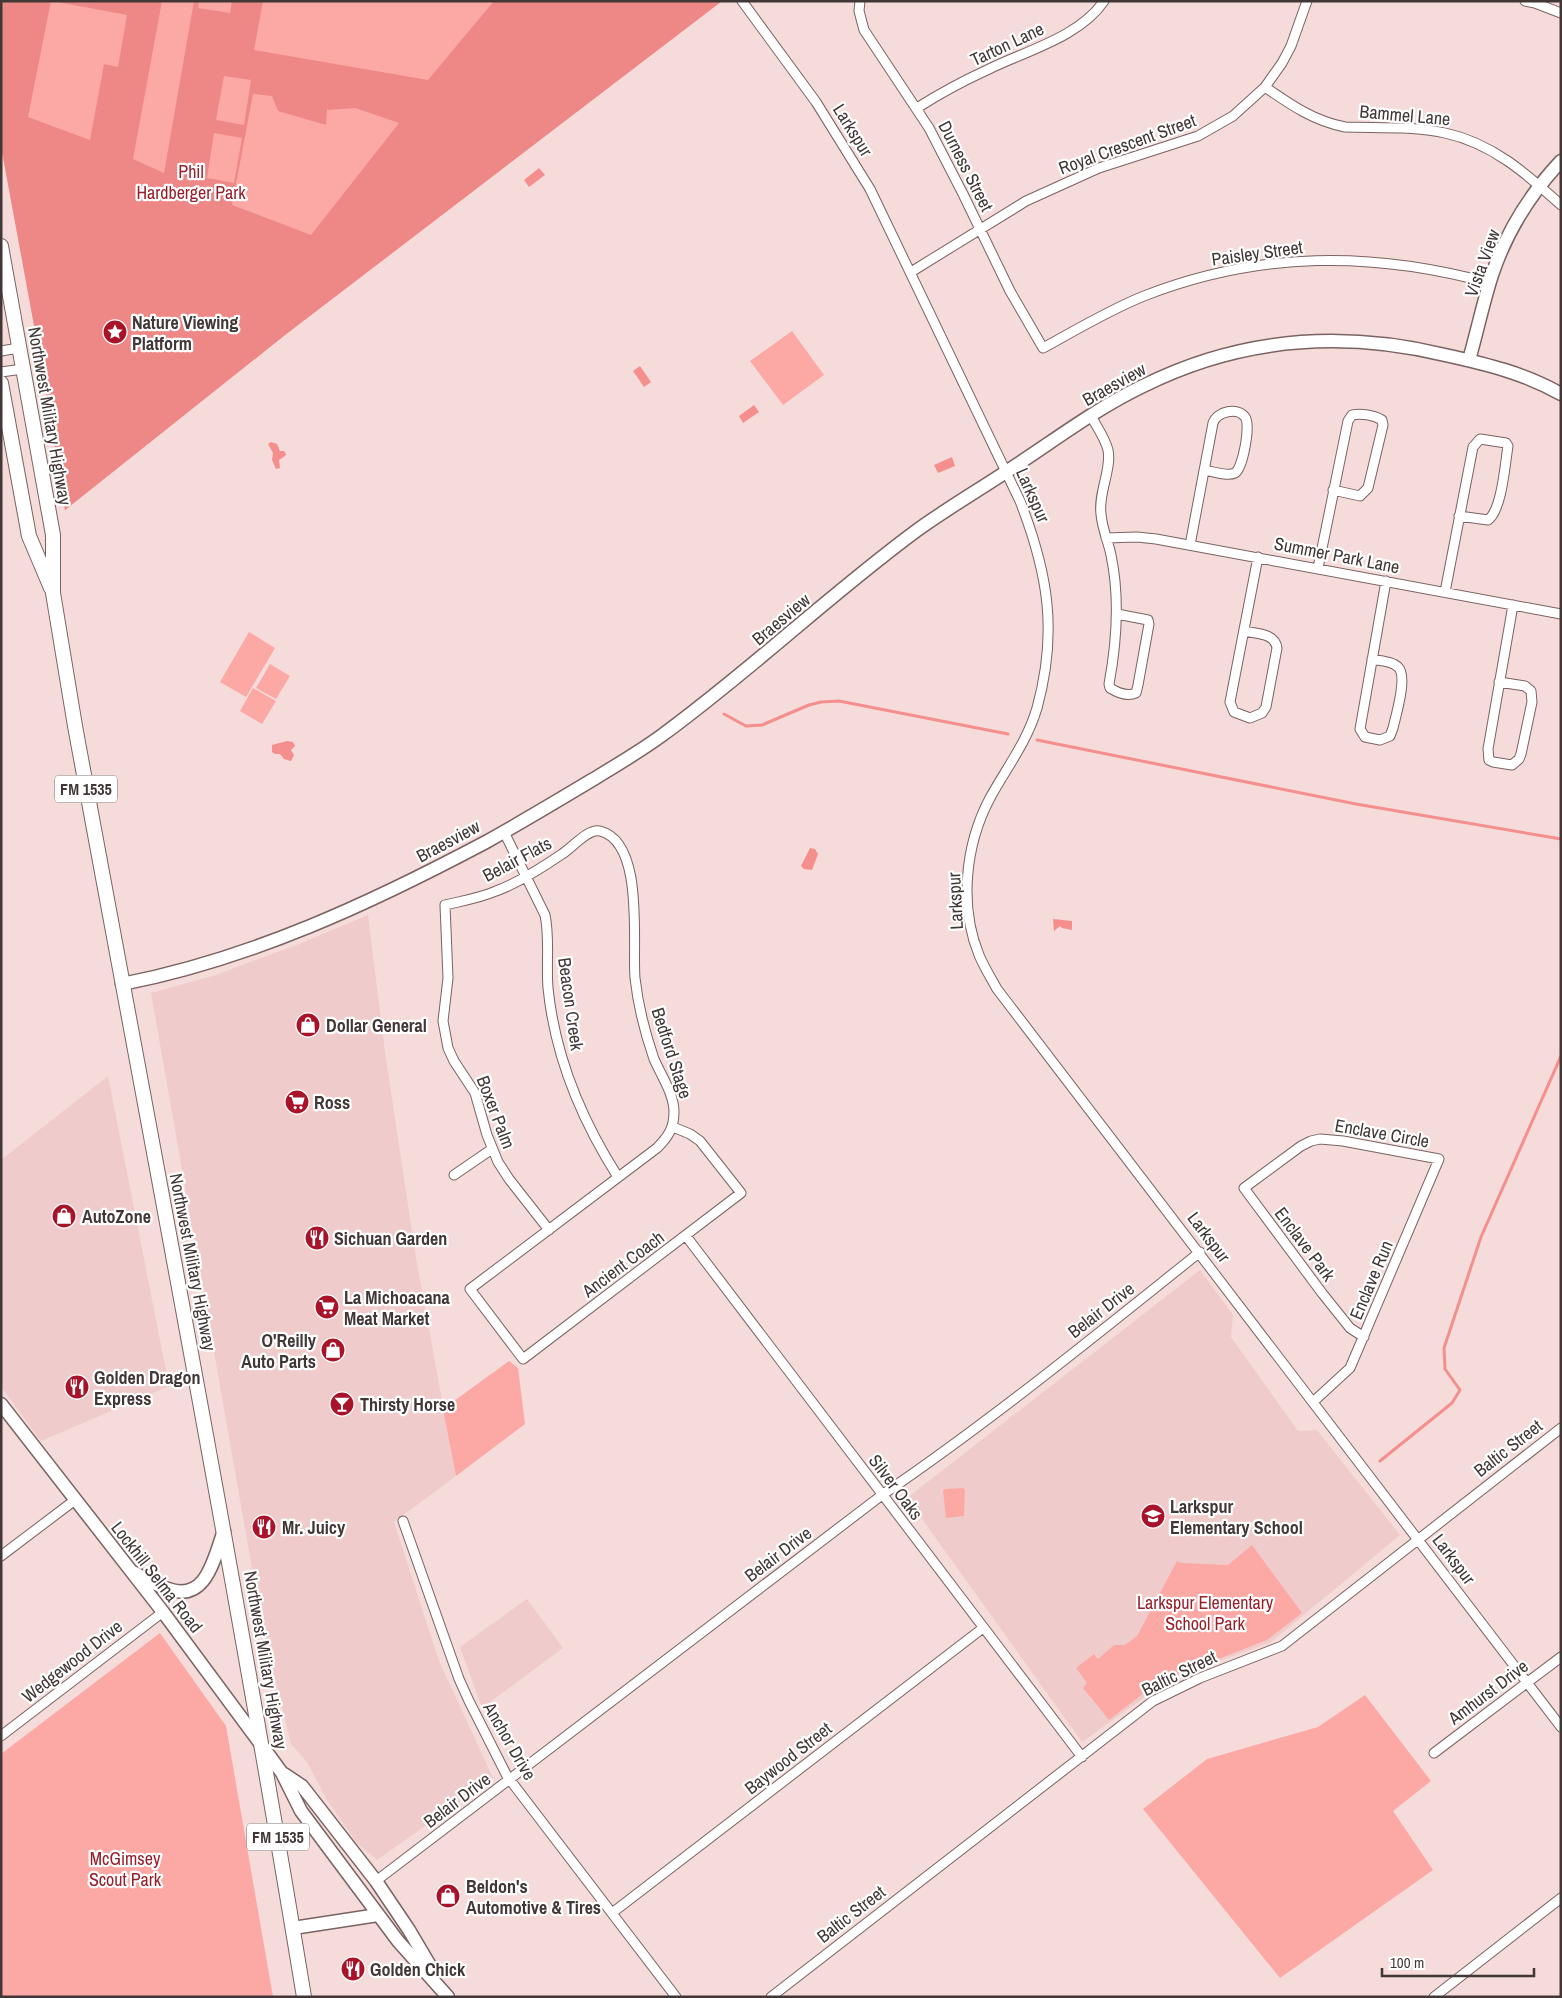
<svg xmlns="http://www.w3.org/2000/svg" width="1562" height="1998" viewBox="0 0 1562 1998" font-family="'Archivo Narrow',sans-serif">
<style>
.built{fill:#efcccb}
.green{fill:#fca9a6}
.forest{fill:#ed8886;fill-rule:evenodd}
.water{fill:#f58f8d}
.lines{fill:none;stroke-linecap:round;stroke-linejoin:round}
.stream{stroke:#f58f8d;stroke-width:3}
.street-casing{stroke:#7a6362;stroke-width:11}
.secondary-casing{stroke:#7a6362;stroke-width:15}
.primary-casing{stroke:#7a6362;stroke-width:16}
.street{stroke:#fff;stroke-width:9}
.secondary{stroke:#fff;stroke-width:12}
.primary{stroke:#fff;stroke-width:14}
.labels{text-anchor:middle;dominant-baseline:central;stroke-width:4.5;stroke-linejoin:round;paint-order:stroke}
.shield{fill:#fff;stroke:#7b7373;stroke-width:1}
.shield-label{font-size:16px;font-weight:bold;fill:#423737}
.street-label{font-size:18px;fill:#423737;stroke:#fff}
.park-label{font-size:18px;fill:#961f2a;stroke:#fff}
.poi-label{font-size:18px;font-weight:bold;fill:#423737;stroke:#fff;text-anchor:start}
</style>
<rect width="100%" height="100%" fill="#f5dbd9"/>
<!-- built -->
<path class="built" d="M368,915L385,1052L416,1258L456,1476L394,1522L439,1661L493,1778L377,1860L356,1842L327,1800L307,1762L291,1744L262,1625L151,993L216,975L299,944Z
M108,1076L169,1386L41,1441L1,1387V1160Z
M1200,1270L1233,1315L1231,1337L1298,1431L1317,1430L1400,1535L1271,1642L1170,1679L1082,1742L907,1498Z
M527,1599L563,1648L482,1708L460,1647Z"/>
<!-- green -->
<path class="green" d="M1,1H722L285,335L65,510L41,363L1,146Z
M792,331L824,375L783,405L750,361Z
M249,632L275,648L246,697L220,682Z
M270,664L290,676L276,699L256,688Z
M253,688L276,701L262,724L240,711Z
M509,1361L518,1368L525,1424L456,1476L443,1409Z
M963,1488L965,1490L964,1516L946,1518L943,1491L945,1489Z
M1252,1545L1302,1613L1267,1640L1157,1683L1109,1720L1083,1688L1087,1683L1076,1668L1094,1654L1098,1659L1114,1645H1125L1137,1636L1177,1561L1182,1563L1228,1565Z
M160,1633L226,1726L273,1997H1V1754Z
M1365,1695L1431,1781L1393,1811L1433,1870L1280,1978L1143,1809L1207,1759L1318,1727Z"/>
<!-- forest -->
<path class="forest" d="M1,1H51L28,117L90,140L104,64L118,67L127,15L52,1H162L133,159L164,173L194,1H199L198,8L230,13L232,1H263L254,50L428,80L494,1H722L285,335L65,510L41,363L1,146ZM224,76L251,80L244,125L216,120ZM253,94L272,96L278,111L326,125L327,110L355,108L399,123L311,235L232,205ZM214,133L242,138L234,183L207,178Z"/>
<!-- water -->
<path class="water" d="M539,168L545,175L529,187L524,180Z
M640,366L651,382L644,387L633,371Z
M754,405L759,412L743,423L739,416Z
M271,442L277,444L280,451H284L286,454L285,456L279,460L280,468L276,469L272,460L273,453L268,444Z
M952,457L955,466L938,473L934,465Z
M287,741L293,742L295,746L291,750L294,755L291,761L284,759L280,754H275L272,752V745Z
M810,848L815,849L818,854L812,870L804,869L801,866Z
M1053,919L1072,921V930L1062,928L1060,926L1054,931Z"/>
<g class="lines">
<!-- stream -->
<path class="stream" d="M724,714L746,726L762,725L809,705L821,702L839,701L1008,734
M1037,740L1356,804L1561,839
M1380,1461L1452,1403L1460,1390L1445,1369L1444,1348L1481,1237L1561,1056"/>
<defs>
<path id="street" d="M742,1L816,102L870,189L1020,501C1048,573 1058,632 1037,708C1027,742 1007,767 990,798C965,845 959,906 979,955C984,967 991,978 997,989L1561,1727
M860,1L859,11L864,30L929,128L963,194L1010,291L1043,348C1076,330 1109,310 1144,296C1259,251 1372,251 1490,283
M1525,1L1535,3L1561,13
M1265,87C1291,105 1314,121 1345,127C1378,128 1413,126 1445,133C1492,143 1527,174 1561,205
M917,108C939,94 963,81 987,70C1025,51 1080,37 1104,1
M911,272L1026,201L1099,168L1198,136L1233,116L1265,87L1282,63L1291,46L1307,1
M1,351L19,348
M1,372L23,369
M1091,416C1097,427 1105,438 1108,450C1112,469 1098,493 1101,514C1102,528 1108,541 1111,555C1120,598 1117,641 1109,684L1110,688C1118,693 1127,697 1136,693L1138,685L1149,624L1148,620L1117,614
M1106,538L1137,537L1156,539L1561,614
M1190,545L1213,423C1217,411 1238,407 1245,417C1251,424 1243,468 1235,473C1227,477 1212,471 1204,470
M1318,568L1348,421L1352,415C1361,413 1374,415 1382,420L1383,425L1368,488L1360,496L1333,490
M1445,592L1473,447L1480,439L1506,443L1508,446C1505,464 1502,510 1488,520L1459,516
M1244,631C1257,634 1275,633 1277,648L1266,707L1262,713L1250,718L1234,712L1230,702L1258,557
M1372,659C1380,661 1392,661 1398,667C1408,676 1396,715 1393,728L1390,736L1380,740L1365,737L1360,729L1386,581
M1499,682L1525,686L1531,691L1532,702L1521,754L1519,759L1512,765L1493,762L1489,760L1488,749L1513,605
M504,832L545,915C550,938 546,964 548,988C555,1057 581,1119 618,1177
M454,1175L492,1149
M549,1230L509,1179L498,1162L487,1135L475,1093L454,1061L448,1048L443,1021L448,978L445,905C462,901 480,898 496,891C518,883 543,867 562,854C572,848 588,828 600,831C645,842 632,944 635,978C638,1005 645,1033 654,1059C661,1075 674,1094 674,1112C674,1128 668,1137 657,1148L470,1289L523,1359L741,1193L700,1141L690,1134L673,1127
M686,1236L1082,1757
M1313,1402L1350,1368L1439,1159L1343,1141L1320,1139L1311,1141L1301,1146L1244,1188L1322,1293L1350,1328L1364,1337
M403,1521L459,1679L469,1701L507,1776L676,1997
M1,1556L75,1500
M1,1736L163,1612
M1434,1753L1561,1657
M376,1881L882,1495C992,1420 1096,1335 1200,1252
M612,1913L983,1628
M771,1997L1153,1701L1200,1678L1282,1646L1561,1428
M1434,1997L1561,1898"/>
<path id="secondary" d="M1469,360C1477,332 1483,303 1492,275C1506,233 1531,193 1561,161
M122,984C251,959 371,903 486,842C522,822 557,801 592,780C615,766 639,752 661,736C749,672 828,596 916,531C949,507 984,487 1018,464C1059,437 1099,407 1143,386C1239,338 1341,330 1445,355C1486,364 1524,373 1561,394
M1,1404L163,1612L263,1747L282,1773L301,1811L398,1941L448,1997
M133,1572C145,1578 156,1585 168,1589C207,1603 214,1557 224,1531
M284,1774L302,1786L376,1881L409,1930L435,1974
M293,1928L378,1915"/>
<path id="primary" d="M1,246L53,535V593L75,726C153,1150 234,1572 304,1997
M1,383L29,536L51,588"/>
</defs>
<!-- street casing -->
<use href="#street" class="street-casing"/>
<!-- secondary casing -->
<use href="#secondary" class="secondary-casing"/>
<!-- primary casing -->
<use href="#primary" class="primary-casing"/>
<!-- street -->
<use href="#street" class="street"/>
<!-- secondary -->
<use href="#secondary" class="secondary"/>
<!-- primary -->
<use href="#primary" class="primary"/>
</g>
<!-- icons -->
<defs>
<symbol id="sight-disc" viewBox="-11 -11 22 22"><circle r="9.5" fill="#a91329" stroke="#fff"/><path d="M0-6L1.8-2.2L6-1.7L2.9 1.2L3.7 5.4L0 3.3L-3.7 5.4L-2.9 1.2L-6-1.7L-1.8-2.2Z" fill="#fff"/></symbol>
<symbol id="shop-disc" viewBox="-11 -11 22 22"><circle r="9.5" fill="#a91329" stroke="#fff"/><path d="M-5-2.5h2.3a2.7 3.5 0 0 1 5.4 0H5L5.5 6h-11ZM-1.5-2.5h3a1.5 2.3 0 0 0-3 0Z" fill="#fff"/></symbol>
<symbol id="supermarket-disc" viewBox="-11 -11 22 22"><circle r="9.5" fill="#a91329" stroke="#fff"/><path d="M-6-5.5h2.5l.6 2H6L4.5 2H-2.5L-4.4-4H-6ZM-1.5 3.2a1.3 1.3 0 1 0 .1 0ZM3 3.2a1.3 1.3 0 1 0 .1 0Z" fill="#fff"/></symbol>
<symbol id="restaurant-disc" viewBox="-11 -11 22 22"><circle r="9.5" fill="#a91329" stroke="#fff"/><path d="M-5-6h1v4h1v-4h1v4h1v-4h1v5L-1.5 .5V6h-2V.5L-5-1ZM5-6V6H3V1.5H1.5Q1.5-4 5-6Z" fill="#fff"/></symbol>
<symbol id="bar-disc" viewBox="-11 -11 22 22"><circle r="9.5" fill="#a91329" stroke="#fff"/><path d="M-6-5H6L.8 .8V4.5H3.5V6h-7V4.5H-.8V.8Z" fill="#fff"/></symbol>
<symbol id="school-disc" viewBox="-11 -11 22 22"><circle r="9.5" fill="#a91329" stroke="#fff"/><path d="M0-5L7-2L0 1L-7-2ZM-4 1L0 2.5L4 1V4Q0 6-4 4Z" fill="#fff"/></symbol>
</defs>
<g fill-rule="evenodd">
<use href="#sight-disc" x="101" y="318" width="28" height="28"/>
<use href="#shop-disc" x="294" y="1011" width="28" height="28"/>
<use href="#supermarket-disc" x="283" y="1088" width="28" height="28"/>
<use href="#shop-disc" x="50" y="1202" width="28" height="28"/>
<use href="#restaurant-disc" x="303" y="1224" width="28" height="28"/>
<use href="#supermarket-disc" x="313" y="1293" width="28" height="28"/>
<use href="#shop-disc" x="319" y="1336" width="28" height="28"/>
<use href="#restaurant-disc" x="63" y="1373" width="28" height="28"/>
<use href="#bar-disc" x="328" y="1390" width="28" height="28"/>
<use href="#school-disc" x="1139" y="1502" width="28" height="28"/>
<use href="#restaurant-disc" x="250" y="1513" width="28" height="28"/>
<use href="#shop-disc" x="434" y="1882" width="28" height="28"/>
<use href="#restaurant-disc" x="339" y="1955" width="28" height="28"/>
</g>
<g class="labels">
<!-- shield labels -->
<g class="shield">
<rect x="55" y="775.5" width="62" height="27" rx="4"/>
<rect x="247" y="1823.5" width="62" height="27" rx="4"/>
</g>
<g class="shield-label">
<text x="86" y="789">FM 1535</text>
<text x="278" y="1837">FM 1535</text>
</g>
<!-- street labels -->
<g class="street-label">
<text transform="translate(1007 44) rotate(-25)">Tarton Lane</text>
<text transform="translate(1405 115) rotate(5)">Bammel Lane</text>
<text transform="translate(853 130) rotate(58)">Larkspur</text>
<text transform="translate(1127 144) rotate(-20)">Royal Crescent Street</text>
<text transform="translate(966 166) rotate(63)">Durness Street</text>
<text transform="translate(1257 253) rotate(-8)">Paisley Street</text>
<text transform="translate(1482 263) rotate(-70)">Vista View</text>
<text transform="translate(1114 384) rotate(-29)">Braesview</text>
<text transform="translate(50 416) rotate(80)">Northwest Military Highway</text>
<text transform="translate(1033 495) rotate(66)">Larkspur</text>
<text transform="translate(1337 555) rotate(11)">Summer Park Lane</text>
<text transform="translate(781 619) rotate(-40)">Braesview</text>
<text transform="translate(448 841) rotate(-28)">Braesview</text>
<text transform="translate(517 859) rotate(-28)">Belair Flats</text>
<text transform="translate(955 901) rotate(-93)">Larkspur</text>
<text transform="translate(571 1004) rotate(82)">Beacon Creek</text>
<text transform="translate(672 1053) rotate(72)">Bedford Stage</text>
<text transform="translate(496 1112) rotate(69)">Boxer Palm</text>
<text transform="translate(1382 1133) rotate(10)">Enclave Circle</text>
<text transform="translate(1209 1237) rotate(53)">Larkspur</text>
<text transform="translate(1305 1244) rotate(53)">Enclave Park</text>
<text transform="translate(193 1262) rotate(79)">Northwest Military Highway</text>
<text transform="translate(623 1264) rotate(-37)">Ancient Coach</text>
<text transform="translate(1371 1280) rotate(-67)">Enclave Run</text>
<text transform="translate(1101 1310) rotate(-38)">Belair Drive</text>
<text transform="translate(1508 1448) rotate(-38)">Baltic Street</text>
<text transform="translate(896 1487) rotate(53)">Silver Oaks</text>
<text transform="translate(778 1554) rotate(-37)">Belair Drive</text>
<text transform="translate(1454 1559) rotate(53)">Larkspur</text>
<text transform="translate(157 1577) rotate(52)">Lockhill Selma Road</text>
<text transform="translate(266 1660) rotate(80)">Northwest Military Highway</text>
<text transform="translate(72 1661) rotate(-38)">Wedgewood Drive</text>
<text transform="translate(1179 1673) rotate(-26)">Baltic Street</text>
<text transform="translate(1488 1692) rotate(-37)">Amhurst Drive</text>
<text transform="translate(510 1741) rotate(60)">Anchor Drive</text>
<text transform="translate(788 1758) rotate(-38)">Baywood Street</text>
<text transform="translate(457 1800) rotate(-37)">Belair Drive</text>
<text transform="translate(851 1914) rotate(-38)">Baltic Street</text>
</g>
<!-- park labels -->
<g class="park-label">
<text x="191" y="171">Phil<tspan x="191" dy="21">Hardberger Park</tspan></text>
<text x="1205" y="1602">Larkspur Elementary<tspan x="1205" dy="21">School Park</tspan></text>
<text x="125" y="1858">McGimsey<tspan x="125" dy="21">Scout Park</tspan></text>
</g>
<!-- poi labels -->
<g class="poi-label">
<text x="132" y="322">Nature Viewing<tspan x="132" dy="21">Platform</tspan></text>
<text x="326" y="1025">Dollar General</text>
<text x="314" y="1102">Ross</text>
<text x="82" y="1216">AutoZone</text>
<text x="334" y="1238">Sichuan Garden</text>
<text x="344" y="1297">La Michoacana<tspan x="344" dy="21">Meat Market</tspan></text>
<text x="316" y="1340" text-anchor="end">O'Reilly<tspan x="316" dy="21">Auto Parts</tspan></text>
<text x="94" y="1377">Golden Dragon<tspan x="94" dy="21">Express</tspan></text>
<text x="360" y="1404">Thirsty Horse</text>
<text x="1170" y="1506">Larkspur<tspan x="1170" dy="21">Elementary School</tspan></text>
<text x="282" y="1527">Mr. Juicy</text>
<text x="466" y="1886">Beldon's<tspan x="466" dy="21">Automotive &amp; Tires</tspan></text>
<text x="370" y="1969">Golden Chick</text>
</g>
</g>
<!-- border -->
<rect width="1562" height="1998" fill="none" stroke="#423737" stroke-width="5"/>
<!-- scale -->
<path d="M1382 1968v8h152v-8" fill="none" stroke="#423737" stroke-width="2.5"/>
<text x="1390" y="1968" font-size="15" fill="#423737" stroke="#ffffff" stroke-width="4" paint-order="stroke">100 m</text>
</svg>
